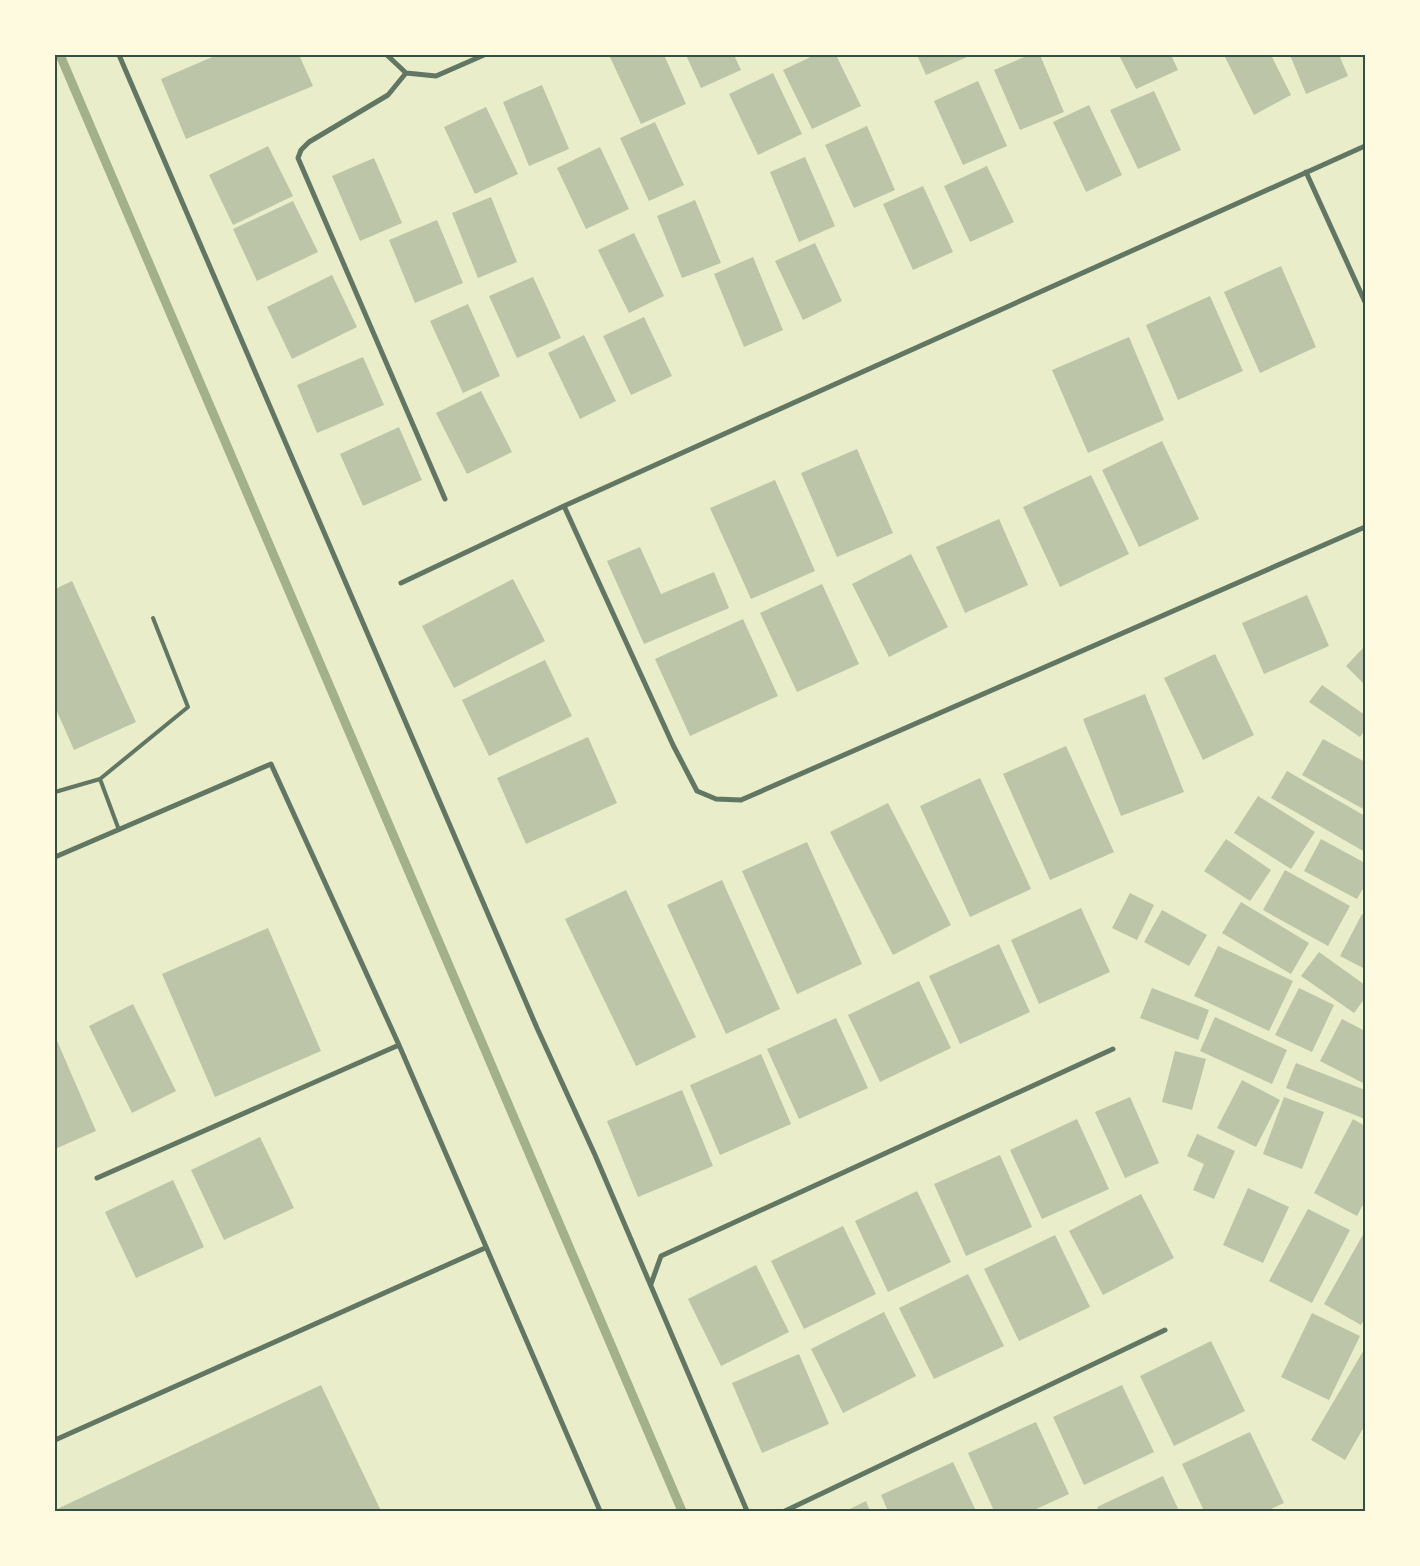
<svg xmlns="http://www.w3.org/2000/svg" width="1420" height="1566" viewBox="0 0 1420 1566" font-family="'Times New Roman',serif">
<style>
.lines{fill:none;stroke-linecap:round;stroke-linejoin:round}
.stream{stroke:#a3b18a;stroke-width:9}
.building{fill:#bcc5a7}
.service{stroke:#617663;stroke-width:4}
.minor{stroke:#617663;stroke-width:5}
.neatline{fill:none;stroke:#344e41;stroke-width:2}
</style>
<rect width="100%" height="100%" fill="#e9edc9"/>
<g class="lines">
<!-- stream -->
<path class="stream" d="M60,55L682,1511"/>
</g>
<!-- building -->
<path class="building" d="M217,55H299L313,86L186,139L161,79Z
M609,55H664L686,104L641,124Z
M686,55H734L741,70L701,88Z
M815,55H836L861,106L812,129L783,70Z
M917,55H966L967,57L926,75Z
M1029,55H1040L1064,112L1020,130L994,70Z
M1119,55H1171L1178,70L1136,89Z
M1224,55H1271L1291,95L1254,115Z
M1290,55H1339L1348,76L1306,94Z
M773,73L802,134L758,155L729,94Z
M978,81L1007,146L963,165L934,101Z
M542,85L569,149L529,166L503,102Z
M1154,91L1181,150L1138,169L1110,110Z
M1089,105L1122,175L1086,192L1053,122Z
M486,107L518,174L475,194L444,127Z
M655,122L684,185L649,201L620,138Z
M867,126L895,190L854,208L825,145Z
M268,146L293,196L233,225L209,175Z
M600,147L629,209L586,229L557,168Z
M805,157L835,226L799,242L770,172Z
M374,158L402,223L360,241L332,176Z
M987,166L1014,222L970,242L944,186Z
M923,186L953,252L913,270L883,204Z
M491,197L517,262L478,278L452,213Z
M695,200L721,263L682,278L657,216Z
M293,201L318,252L257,281L233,229Z
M437,220L463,283L415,303L389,240Z
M634,233L664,296L629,313L598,250Z
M815,243L842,301L803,320L775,261Z
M753,257L783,330L744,347L714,274Z
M1281,266L1316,347L1260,373L1224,292Z
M332,275L357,327L292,359L267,307Z
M533,277L561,338L517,358L489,296Z
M1210,296L1243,371L1178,400L1146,325Z
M468,304L500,376L463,393L430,321Z
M644,317L672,376L631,395L603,336Z
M584,335L616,401L580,419L548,353Z
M1129,337L1164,420L1088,453L1052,370Z
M363,357L384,405L317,433L297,385Z
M481,391L512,452L467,474L436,413Z
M399,427L422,480L363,506L340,454Z
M1162,441L1199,519L1139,547L1102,470Z
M857,449L893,533L837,557L801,473Z
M1091,475L1129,554L1060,587L1023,507Z
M775,480L815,571L751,599L710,508Z
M999,519L1028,585L965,613L936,547Z
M640,547L661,594L714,572L729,608L644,644L607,561Z
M911,554L948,627L889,657L852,584Z
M513,579L545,641L454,688L422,626Z
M72,581L136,722L74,750L55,707V589Z
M822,584L859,664L797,692L760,613Z
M1307,595L1329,646L1264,674L1242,623Z
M743,619L778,696L690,736L655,659Z
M1365,646V685L1346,666Z
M1215,654L1254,735L1203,760L1164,678Z
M545,660L572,716L489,756L462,700Z
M1322,685L1365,715V730L1360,737L1309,702Z
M1145,694L1184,792L1121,816L1083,719Z
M588,737L617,803L526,844L497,778Z
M1323,739L1365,762V810L1302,775Z
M1066,746L1114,852L1050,880L1003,774Z
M1287,771L1365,816V852L1271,798Z
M980,778L1031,889L970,917L920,806Z
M1258,796L1315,832L1291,869L1234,833Z
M888,803L951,925L893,955L830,832Z
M1226,839L1271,870L1250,901L1204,871Z
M1321,839L1365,863V885L1357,899L1304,871Z
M807,842L862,964L797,994L742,871Z
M1285,870L1350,906L1328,946L1263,910Z
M722,880L780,1009L726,1034L667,905Z
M626,890L696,1037L636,1066L565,919Z
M1130,893L1154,905L1137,940L1112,928Z
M1241,902L1309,943L1291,974L1222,933Z
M1081,908L1110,972L1039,1004L1011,940Z
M1162,910L1207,935L1189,966L1144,942Z
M1362,914L1365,916V969L1340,956Z
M268,928L321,1051L215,1097L162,974Z
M999,944L1030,1012L960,1044L929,976Z
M1218,946L1293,981L1269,1031L1194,996Z
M1319,952L1365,985V998L1354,1013L1301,976Z
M919,981L951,1048L880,1082L848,1015Z
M1152,988L1209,1010L1198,1040L1140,1018Z
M1299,988L1334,1005L1312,1052L1275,1035Z
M133,1004L176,1091L132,1113L89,1026Z
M1215,1017L1287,1050L1272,1084L1200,1051Z
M836,1018L868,1088L799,1119L767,1049Z
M1342,1019L1365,1031V1084L1320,1061Z
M55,1036L96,1131L55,1149Z
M1175,1051L1206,1059L1192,1110L1162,1102Z
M761,1054L791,1124L720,1155L690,1085Z
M1296,1063L1365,1090V1119L1286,1088Z
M1242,1080L1280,1100L1256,1147L1217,1128Z
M682,1090L713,1166L638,1197L607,1121Z
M1130,1097L1159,1163L1125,1178L1095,1112Z
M1284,1097L1324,1112L1302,1169L1263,1154Z
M1077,1119L1109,1189L1042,1219L1010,1150Z
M1353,1119L1365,1126V1201L1357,1216L1314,1193Z
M1197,1134L1235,1151L1214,1199L1193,1190L1204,1164L1187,1156Z
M260,1137L294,1208L224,1240L191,1170Z
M1000,1155L1032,1227L966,1256L934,1184Z
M173,1180L204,1247L136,1278L105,1212Z
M1248,1188L1289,1207L1263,1263L1223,1245Z
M917,1191L951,1262L888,1292L855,1221Z
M1141,1194L1174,1258L1103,1295L1069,1231Z
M1308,1209L1350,1230L1312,1303L1269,1281Z
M843,1226L876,1294L804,1329L771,1261Z
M1365,1231V1318L1361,1325L1324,1304Z
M1055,1235L1090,1307L1019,1341L984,1269Z
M756,1265L789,1332L721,1366L688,1299Z
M968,1274L1004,1346L934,1379L899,1308Z
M884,1312L916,1376L843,1413L811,1349Z
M1312,1313L1360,1336L1329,1400L1281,1377Z
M1211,1341L1245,1411L1174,1446L1140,1376Z
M1365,1348V1425L1345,1460L1311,1440Z
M799,1354L829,1424L762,1453L732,1383Z
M321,1385L381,1511H55V1510Z
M1122,1385L1154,1452L1084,1485L1053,1417Z
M1036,1422L1069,1494L1032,1511H994L968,1453Z
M1250,1432L1284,1503L1267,1511H1204L1182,1464Z
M953,1462L976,1511H888L881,1495Z
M1163,1476L1179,1511H1099L1097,1507Z
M866,1501L870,1511H846Z"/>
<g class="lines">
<!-- service -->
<path class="service" d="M55,792L100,779
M119,830L100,779L188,707L153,618"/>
<!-- minor -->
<path class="minor" d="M119,55L537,1028L595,1155L747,1511
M387,55L406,73L436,76L484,55
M406,73L388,95L309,142L301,150L298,158L445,499
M1306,172L1365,302
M564,506L673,745L697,791L716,799L741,800L1365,527
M401,583L564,506L1365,146
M55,857L271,764L399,1045L600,1511
M97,1178L399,1045
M651,1284L661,1256L1113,1049
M55,1440L485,1248
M785,1511L1165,1330"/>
</g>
<!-- border -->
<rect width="1420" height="1566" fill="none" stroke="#fefae0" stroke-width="112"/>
<rect x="56" y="56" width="1308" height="1454" class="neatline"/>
</svg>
